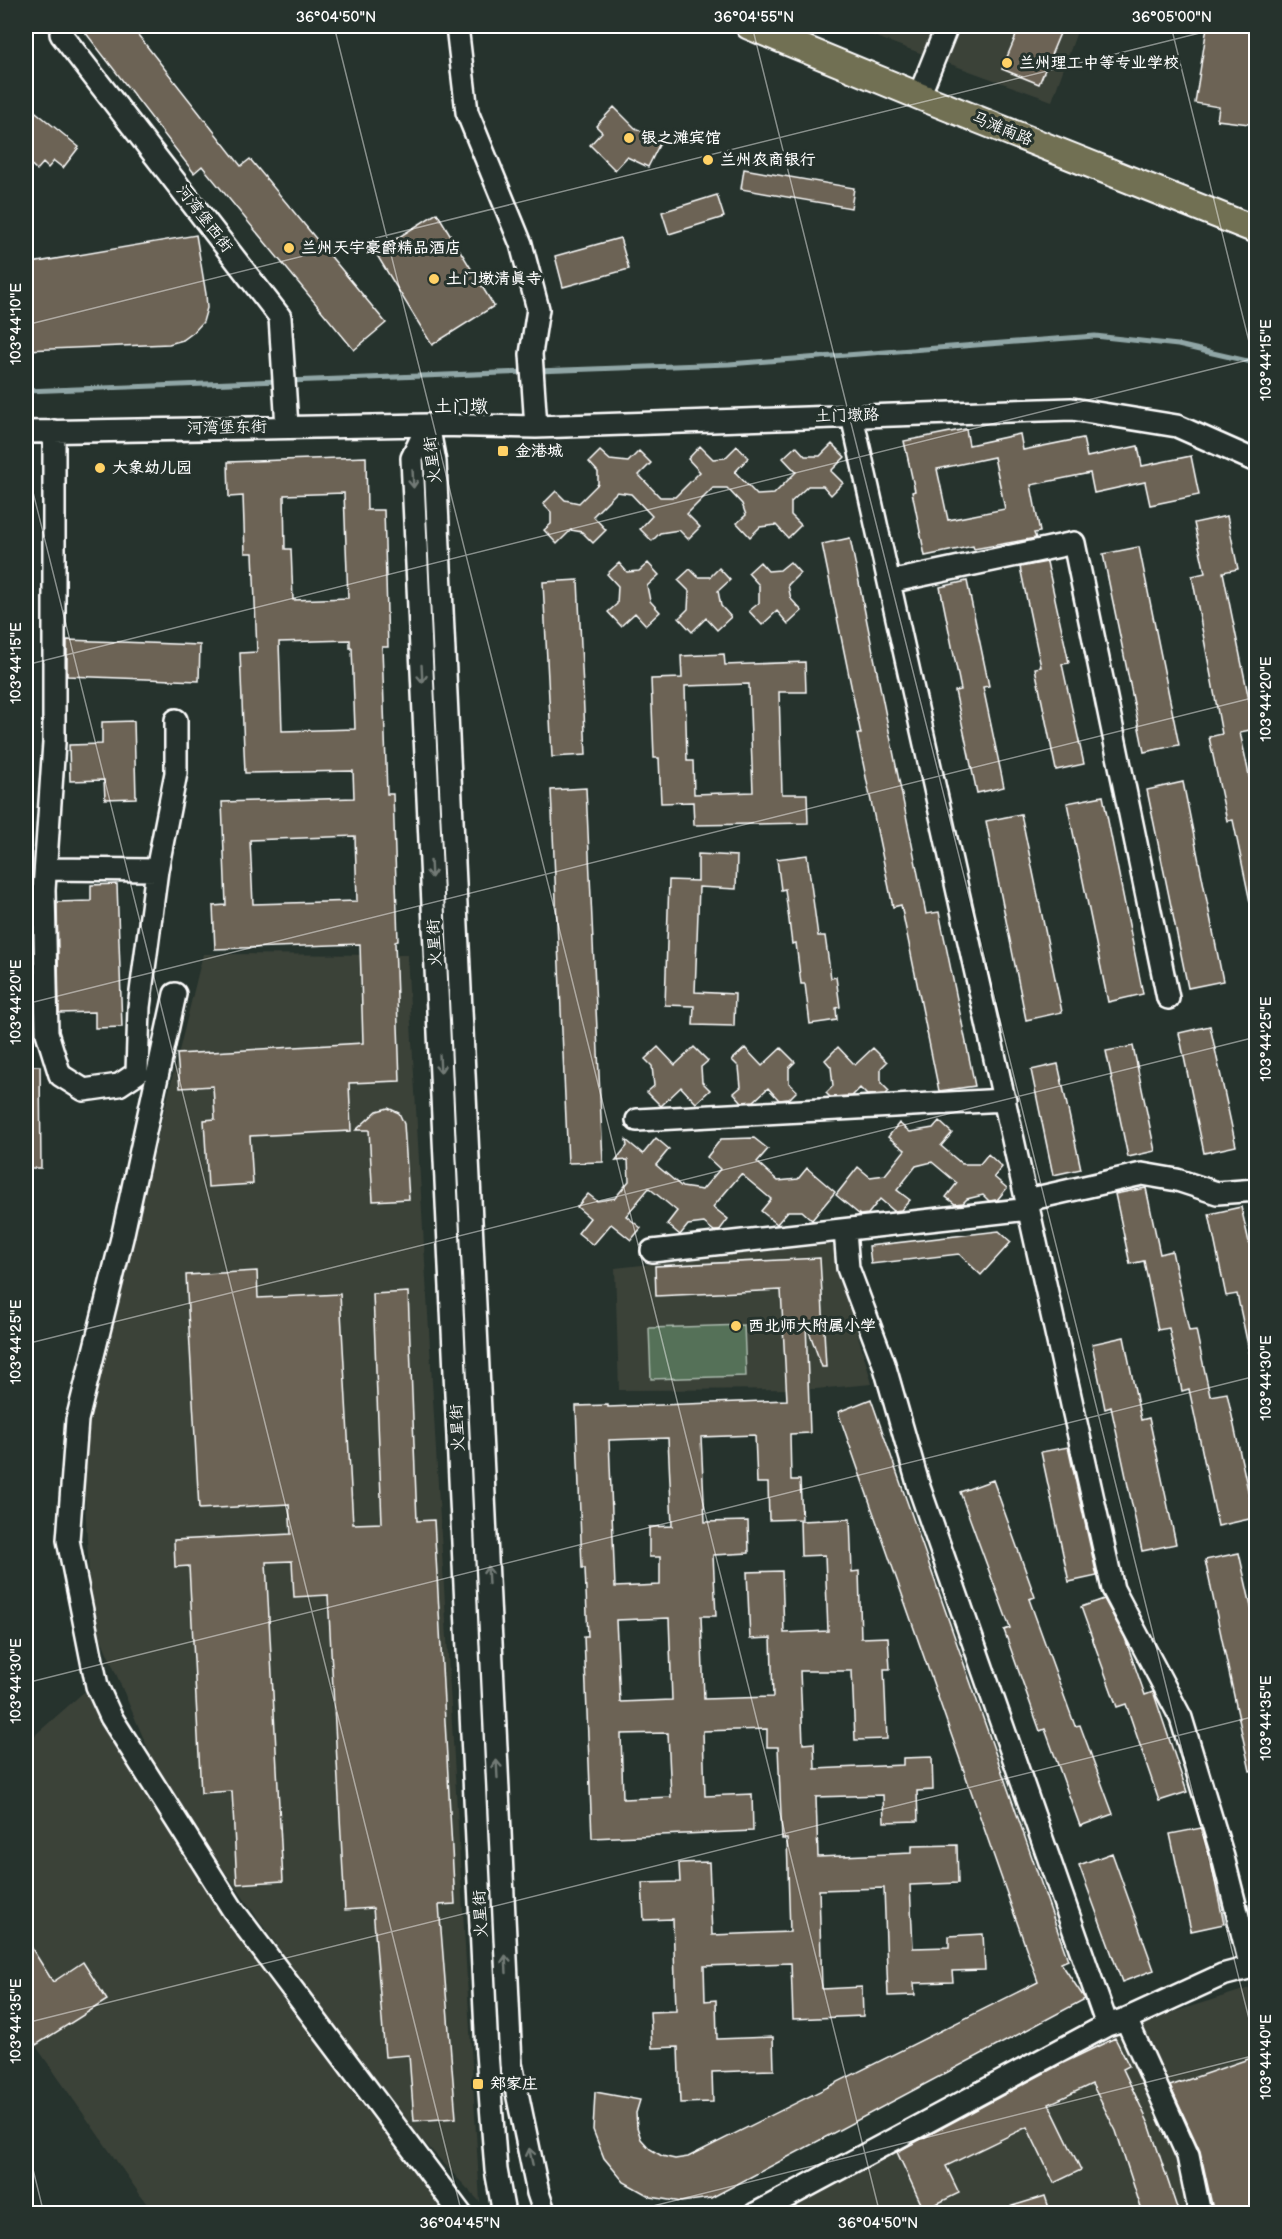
<svg xmlns="http://www.w3.org/2000/svg" width="1282" height="2239" viewBox="0 0 1282 2239" font-family="'Balsamiq Sans','LXGW WenKai TC',sans-serif">
<style>
.built{fill:#3b4239}
.green{fill:#547158;stroke:#aab8ac;stroke-width:1.5}
.lines{fill:none;stroke-linecap:round;stroke-linejoin:round}
.stream{stroke:#90a6a6;stroke-width:5}
.building{fill:#6c6455;stroke:#fff;stroke-width:1.5;fill-rule:evenodd}
.minor-casing{stroke:#fff;stroke-width:26}
.major-casing{stroke:#fff;stroke-width:30}
.minor{stroke:#26332d;stroke-width:21}
.major{stroke:#716f52;stroke-width:26}
.oneway{stroke:#727a76}
.ticks{fill:none;stroke:#fff;stroke-width:1.5;stroke-opacity:0.45}
.poi-dot{fill:#ffd166;stroke:#26332d;stroke-width:2}
.labels{text-anchor:middle;dominant-baseline:central;stroke-width:6;stroke-linejoin:round;paint-order:stroke}
.poi-label{font-size:16px;font-weight:bold;fill:#fff;stroke:#26332d;text-anchor:start}
.street-label{font-size:16px;fill:#fff;stroke:#26332d}
.neighbourhood-label{font-size:18px;fill:#fff;stroke:#26332d}
.neatline{fill:none;stroke:#fff;stroke-width:2}
.ticks-label{font-size:15px;text-anchor:middle;fill:#fff}
</style>
<rect width="100%" height="100%" fill="#26332d"/>
<filter id="ink" filterUnits="userSpaceOnUse"><feTurbulence type="fractalNoise" baseFrequency=".0167" numOctaves="2"/><feDisplacementMap in="SourceGraphic" scale="12" xChannelSelector="R" yChannelSelector="G"/><feConvolveMatrix kernelMatrix="1 2 1 2 8 2 1 2 1" color-interpolation-filters="sRGB"/></filter>
<g filter="url(#ink)">
<!-- built -->
<path class="built" d="M846,26H1079L1052,101Z
M203,954L407,955L480,2202L390,2106L163,1784L91,1615L82,1443Z
M832,1244L872,1384L815,1389L619,1390L615,1268Z
M84,1692L454,2213H153L26,2032V1743Z
M1253,1987L1256,1996V2213L774,2214L1110,2032Z"/>
<!-- green -->
<path class="green" d="M744,1325L746,1376L651,1379L649,1328Z"/>
<g class="lines">
<!-- stream -->
<path class="stream" d="M537,371L729,364L1095,336L1178,345L1256,363
M288,381L527,372
M26,391L279,381"/>
</g>
<!-- building -->
<path class="building" d="M94,26H131L241,166L250,159L386,323L354,350L202,166L194,173L85,32Z
M1020,26H1063L1039,84L1002,69Z
M1230,26H1257V125L1217,120L1219,107L1195,103L1207,27L1230,30Z
M26,104L79,147L63,168L54,161L48,168L43,163L37,170L26,160Z
M614,107L635,128L661,141L648,167L627,157L615,170L590,145L602,132L596,126Z
M744,169L854,188L851,208L741,189Z
M717,195L724,217L669,234L662,212Z
M437,213L494,306L432,345L375,252Z
M196,235L206,294L207,308L203,322L194,332L183,340L169,344L26,350V264Z
M620,238L629,269L563,287L555,256Z
M966,429L969,445L1020,434L1023,450L1083,438L1087,457L1138,446L1142,466L1191,456L1199,495L1150,505L1145,482L1094,493L1090,473L1031,485L1040,532L1034,533L1036,538L974,549L973,546L925,556L912,492L915,491L904,441ZM994,457L1005,509L948,520L937,469Z
M832,444L845,457L831,471L843,483L831,495L823,486H808L791,502V515L801,525L788,538L776,525L760,527L750,537L737,523L746,515L742,504L727,488H713L687,514L700,527L688,539L679,530L660,533L652,541L640,529L652,516L631,494L617,492L593,516L606,530L593,543L582,532L571,530L557,544L544,530L551,524V512L543,504L556,491L565,500L579,503L598,484V472L589,462L600,451L610,460L628,462L639,451L651,463L639,475L660,497H675L700,472L688,459L700,446L713,459L725,458L737,446L748,458L735,472L757,495L774,494L796,472L783,458L796,446L805,456H820Z
M366,457L367,510H384L388,647H382L387,794H393L398,941L395,942L400,1081L349,1083L351,1131L250,1136L253,1184L208,1187L204,1120L215,1119L213,1086L180,1088L177,1054L363,1043L360,944L215,949L213,906L226,905L222,802L354,798L353,771L245,773L240,653L257,652L253,553H245L243,496L229,497L228,462ZM344,493L348,598L293,600L291,549H285L284,495ZM350,640V648H352L355,729L282,731L279,642ZM355,836L357,901L253,904L250,840Z
M1227,516L1238,569L1223,572L1255,729L1240,732L1257,813V901L1250,902L1233,820L1227,821L1209,737L1222,734L1192,576L1205,573L1194,523Z
M850,538L926,914L939,912L975,1086L939,1091L901,905L893,907L857,734H861L822,544Z
M1139,547L1179,745L1144,752L1103,554Z
M760,562L768,571L780,570L790,562L800,573L788,585L791,599L802,611L788,624L777,611L762,625L749,611L759,603V585L748,573Z
M1047,562L1069,663L1062,664L1084,764L1056,770L1035,668L1041,667L1020,567Z
M619,563L627,572L639,571L648,563L659,575L647,586L650,601L660,612L646,625L635,613L621,626L608,612L617,604L618,586L607,574Z
M719,568L730,580L718,591L721,606L731,617L717,630L706,618L692,632L679,618L688,609L689,591L678,580L690,569L698,577H710Z
M578,580L586,755L552,757L543,582Z
M967,581L989,686L983,687L1004,787L977,793L955,691L961,690L940,587Z
M67,640L200,645L199,681L67,676Z
M724,654L725,665L805,662L806,692H779L782,794H807L808,823L694,825L693,802L661,803L659,758H654L651,679L682,678L681,656ZM749,684L753,792L694,794L693,761H687L685,686Z
M134,721L136,798L105,799L104,780L70,781L69,745L102,744V722Z
M1183,782L1223,981L1188,988L1147,790Z
M586,788L603,1162L568,1163L551,790Z
M1103,796L1143,994L1108,1002L1067,803Z
M1021,814L1062,1012L1026,1020L986,821Z
M698,854L737,856L736,889L699,887L695,992L735,994L734,1026L693,1025L694,1006L665,1005L669,880L698,881Z
M807,855L818,936H825L831,978L836,977L840,1007L836,1008L837,1020L810,1024L805,984H801L796,943L792,944L785,889L781,890L777,859Z
M117,884L122,1027L95,1028V1012L59,1013L57,902L91,901V885Z
M1210,1026L1236,1146L1204,1153L1179,1033Z
M1133,1046L1155,1151L1128,1157L1106,1051Z
M658,1047L675,1065L694,1047L708,1061L701,1067L702,1082L710,1090L696,1103L681,1087L661,1106L647,1092L654,1086L652,1066L645,1059Z
M838,1047L855,1065L873,1048L887,1062L881,1068V1083L889,1091L886,1094L867,1095L860,1088L852,1096L830,1097L826,1093L833,1086L831,1067L825,1060Z
M745,1048L762,1066L781,1048L795,1062L789,1068V1083L797,1091L789,1099L779,1100L768,1088L754,1101L742,1102L734,1093L741,1087L739,1067L732,1060Z
M1058,1064L1081,1169L1053,1175L1031,1070Z
M26,1066H40L41,1168H26Z
M388,1108L399,1113L404,1124L409,1199L373,1201L369,1130H356L377,1111Z
M939,1121L952,1133L941,1146L962,1164H980L988,1154L1002,1167L994,1177L1007,1188L997,1200L989,1201L983,1195L967,1199L963,1203L955,1204L946,1197L957,1183L932,1162L916,1166L897,1190L910,1200L901,1210L894,1211L880,1199L868,1214L860,1215L836,1195L858,1167L870,1177L885,1175L905,1150L888,1137L899,1123L910,1132L933,1128Z
M656,1138L669,1149L656,1165L682,1187L702,1190L720,1169L707,1157L721,1139L754,1138L768,1149L757,1162L778,1181L798,1179L807,1168L835,1192L812,1220L802,1211H788L777,1224L761,1211L771,1199L741,1174L713,1207L728,1219L719,1231H714L704,1223L688,1225L680,1235L667,1224L677,1211L649,1188L626,1216L641,1228L631,1240L611,1224L593,1245L578,1233L590,1218L577,1207L588,1194L597,1201L615,1198L629,1181L628,1160L615,1161L627,1146L626,1140L643,1154Z
M1146,1188L1160,1254L1172,1251L1189,1331L1196,1330L1210,1396L1227,1393L1254,1518L1218,1526L1189,1389L1182,1391L1169,1328L1158,1330L1144,1261L1130,1264L1115,1194Z
M1241,1207L1257,1277V1355H1250L1237,1294L1226,1296L1209,1214Z
M999,1231L1011,1242L981,1275L959,1254L871,1264L869,1246Z
M820,1258L826,1367H822L806,1323L810,1433L790,1434L791,1480H800L802,1519L769,1520L768,1483H757L755,1435L701,1437L705,1522L748,1521L749,1553L713,1555L716,1616H701L704,1699L773,1697L771,1638L750,1639L747,1572L782,1571L784,1633L828,1631L825,1555L801,1556L800,1521L850,1519L852,1572L859,1571L861,1638L888,1637L890,1669H884L887,1739L855,1740L852,1671H800L803,1744L814,1743L815,1769L903,1765V1758L932,1757L933,1790L917,1791L918,1821L884,1822L883,1795L816,1797L818,1857L912,1853V1846L957,1845L958,1883L910,1885L913,1948L949,1947V1936L983,1934L985,1970L952,1971L953,1982L914,1983L915,1995L888,1996L884,1888L819,1890L822,1989L862,1987L863,2016L793,2019L791,1963L704,1966L705,2001L716,2000L717,2039L773,2037L774,2070L712,2072L713,2102L680,2103L678,2047L652,2048L650,2012L676,2011L673,1919L644,1920L642,1883L680,1882L679,1863L709,1862L712,1935L790,1932L787,1839H782L778,1747H767V1729L703,1731L705,1796L752,1794L753,1831L592,1838L584,1637H588L585,1568H582L576,1406L608,1405V1407L787,1400L781,1290L656,1296L655,1266ZM668,1438L672,1526L649,1527V1557H660V1585L615,1587L609,1440ZM669,1618L672,1700L620,1702L616,1620ZM668,1733L671,1797L623,1799L621,1734Z
M257,1271L258,1298L340,1294L353,1524L382,1523L373,1294L408,1292L417,1521L434,1520L455,1904L439,1905L456,2118L414,2121L409,2055L385,2057L373,1908L345,1910L328,1595L294,1597L292,1561L266,1562L283,1881L237,1884L232,1791L201,1793L189,1566L175,1567L174,1540L291,1534L289,1504L199,1509L186,1275Z
M1124,1337L1141,1420L1149,1418L1176,1544L1142,1551L1111,1407L1105,1409L1092,1344Z
M871,1399L1068,1960L1061,1963L1085,1999L711,2198L681,2202L651,2197L624,2182L604,2158L593,2130L595,2092L640,2100L636,2113L637,2127L641,2139L650,2149L662,2156L675,2159L688,2157L1038,1982L838,1412Z
M1068,1447L1097,1576L1069,1582L1041,1452Z
M993,1480L1035,1597L1029,1599L1075,1726L1080,1725L1113,1814L1080,1826L1045,1729L1040,1731L1004,1630L1010,1628L960,1492Z
M1239,1553L1257,1633V1770L1250,1771L1205,1560Z
M1104,1599L1125,1638L1145,1695L1153,1692L1154,1694L1187,1792L1159,1801L1126,1704L1117,1707L1081,1607Z
M1201,1828L1210,1857L1224,1924L1191,1931L1170,1834Z
M1112,1853L1154,1970L1122,1982L1079,1865Z
M26,1939L53,1982L83,1962L107,2000L36,2045L26,2028Z
M1115,2038L1129,2066L1123,2069L1149,2124L1179,2214H1143L1116,2131L1092,2084L1049,2104L1081,2170L1054,2183L1027,2127L946,2166L959,2193L924,2210L897,2152L1061,2064Z
M1257,2056V2214H1214L1200,2151L1170,2086Z
M1045,2196L1051,2214H1000L999,2210Z"/>
<g class="lines">
<defs>
<path id="minor" d="M457,26L467,112L521,244L538,309L531,354L536,427
M61,34L280,317L287,427
M919,96L947,26
M852,416L1113,1589L1181,1718L1223,1857L1251,1968
M428,425L412,458L487,2053L496,2170L504,2214
M428,425L435,462L511,2064L538,2193L545,2214
M54,431V743L44,890L47,1033L60,1075L84,1090L119,1085L137,1073L139,1007L157,870L176,773V720
M26,432L428,425L536,427L1072,409L1177,426L1256,461
M889,582L1074,543L1168,998
M46,869L157,870
M175,994L122,1238L77,1420L68,1540L97,1686L111,1717L233,1910L461,2214
M637,1120L1005,1100
M1027,1200L1142,1174L1177,1180L1217,1193L1256,1190
M845,1230L848,1268L884,1364L919,1487L1107,2025
M652,1251L1029,1209
M1126,2019L1188,2156L1200,2214
M755,2214L1107,2025L1126,2019L1222,1975L1256,1966"/>
<path id="major" d="M749,26L919,96L1256,230"/>
</defs>
<!-- minor casing -->
<use href="#minor" class="minor-casing"/>
<!-- major casing -->
<use href="#major" class="major-casing"/>
<!-- minor -->
<use href="#minor" class="minor"/>
<!-- major -->
<use href="#major" class="major"/>
</g>
<!-- one-way arrows -->
<defs><path id="oneway-shaft" d="M-6 0H5M1.5-3L5.5 0L1.5 3" fill="none" stroke-width="1.6" stroke-linecap="round" stroke-linejoin="round" transform="scale(1.5)"/></defs>
<g class="oneway">
<use href="#oneway-shaft" transform="translate(413 479) rotate(87)"/>
<use href="#oneway-shaft" transform="translate(422 674) rotate(87)"/>
<use href="#oneway-shaft" transform="translate(431 869) rotate(87)"/>
<use href="#oneway-shaft" transform="translate(440 1064) rotate(87)"/>
<use href="#oneway-shaft" transform="translate(488 1575) rotate(-93)"/>
<use href="#oneway-shaft" transform="translate(497 1769) rotate(-93)"/>
<use href="#oneway-shaft" transform="translate(506 1964) rotate(-93)"/>
<use href="#oneway-shaft" transform="translate(531 2157) rotate(-102)"/>
</g>
</g>
<!-- ticks -->
<path class="ticks" d="M334,26L880,2214M752,26L1256,2047M1171,26L1256,370M26,325L1228,26M26,464L462,2214M26,665L1256,358M26,1004L1256,697M26,1344L1256,1037M26,1683L1256,1376M26,2023L1256,1716M26,2141L44,2214M621,2214L1256,2055"/>
<!-- markers -->
<g class="poi-dot">
<circle cx="1007" cy="63" r="6"/>
<circle cx="629" cy="138" r="6"/>
<circle cx="708" cy="160" r="6"/>
<circle cx="289" cy="248" r="6"/>
<circle cx="434" cy="279" r="6"/>
<rect x="497" y="445" width="12" height="12" rx="3"/>
<circle cx="100" cy="468" r="6"/>
<circle cx="736" cy="1326" r="6"/>
<rect x="472" y="2078" width="12" height="12" rx="3"/>
</g>
<g class="labels">
<!-- poi labels -->
<g class="poi-label">
<text x="1019" y="63">兰州理工中等专业学校</text>
<text x="641" y="138">银之滩宾馆</text>
<text x="720" y="160">兰州农商银行</text>
<text x="301" y="248">兰州天宇豪爵精品酒店</text>
<text x="446" y="279">土门墩清真寺</text>
<text x="515" y="451">金港城</text>
<text x="112" y="468">大象幼儿园</text>
<text x="748" y="1326">西北师大附属小学</text>
<text x="490" y="2084">郑家庄</text>
</g>
<!-- street labels -->
<g class="street-label">
<text transform="translate(1002 129) rotate(22)">马滩南路</text>
<text transform="translate(204 219) rotate(52)">河湾堡西街</text>
<text transform="translate(847 416) rotate(-2)">土门墩路</text>
<text transform="translate(227 428) rotate(-1)">河湾堡东街</text>
<text transform="translate(433 460) rotate(-97)">火星街</text>
<text transform="translate(435 943) rotate(-93)">火星街</text>
<text transform="translate(458 1428) rotate(-93)">火星街</text>
<text transform="translate(481 1914) rotate(-93)">火星街</text>
</g>
<!-- neighbourhood labels -->
<g class="neighbourhood-label">
<text x="461" y="406">土门墩</text>
</g>
</g>
<!-- margin -->
<rect width="1282" height="2239" fill="none" stroke="#26332d" stroke-width="66"/>
<rect x="33" y="33" width="1216" height="2173" class="neatline"/>
<g class="ticks-label">
<text x="336" y="22">36°04'50"N</text>
<text x="754" y="22">36°04'55"N</text>
<text x="1172" y="22">36°05'00"N</text>
<text transform="translate(16 324) rotate(-90)" y="5">103°44'10"E</text>
<text transform="translate(1266 360) rotate(-90)" y="5">103°44'15"E</text>
<text transform="translate(16 663) rotate(-90)" y="5">103°44'15"E</text>
<text transform="translate(1266 699) rotate(-90)" y="5">103°44'20"E</text>
<text transform="translate(16 1002) rotate(-90)" y="5">103°44'20"E</text>
<text transform="translate(1266 1039) rotate(-90)" y="5">103°44'25"E</text>
<text transform="translate(16 1342) rotate(-90)" y="5">103°44'25"E</text>
<text transform="translate(1266 1378) rotate(-90)" y="5">103°44'30"E</text>
<text transform="translate(16 1681) rotate(-90)" y="5">103°44'30"E</text>
<text transform="translate(1266 1718) rotate(-90)" y="5">103°44'35"E</text>
<text transform="translate(16 2021) rotate(-90)" y="5">103°44'35"E</text>
<text transform="translate(1266 2057) rotate(-90)" y="5">103°44'40"E</text>
<text x="460" y="2228">36°04'45"N</text>
<text x="878" y="2228">36°04'50"N</text>
</g>
</svg>
